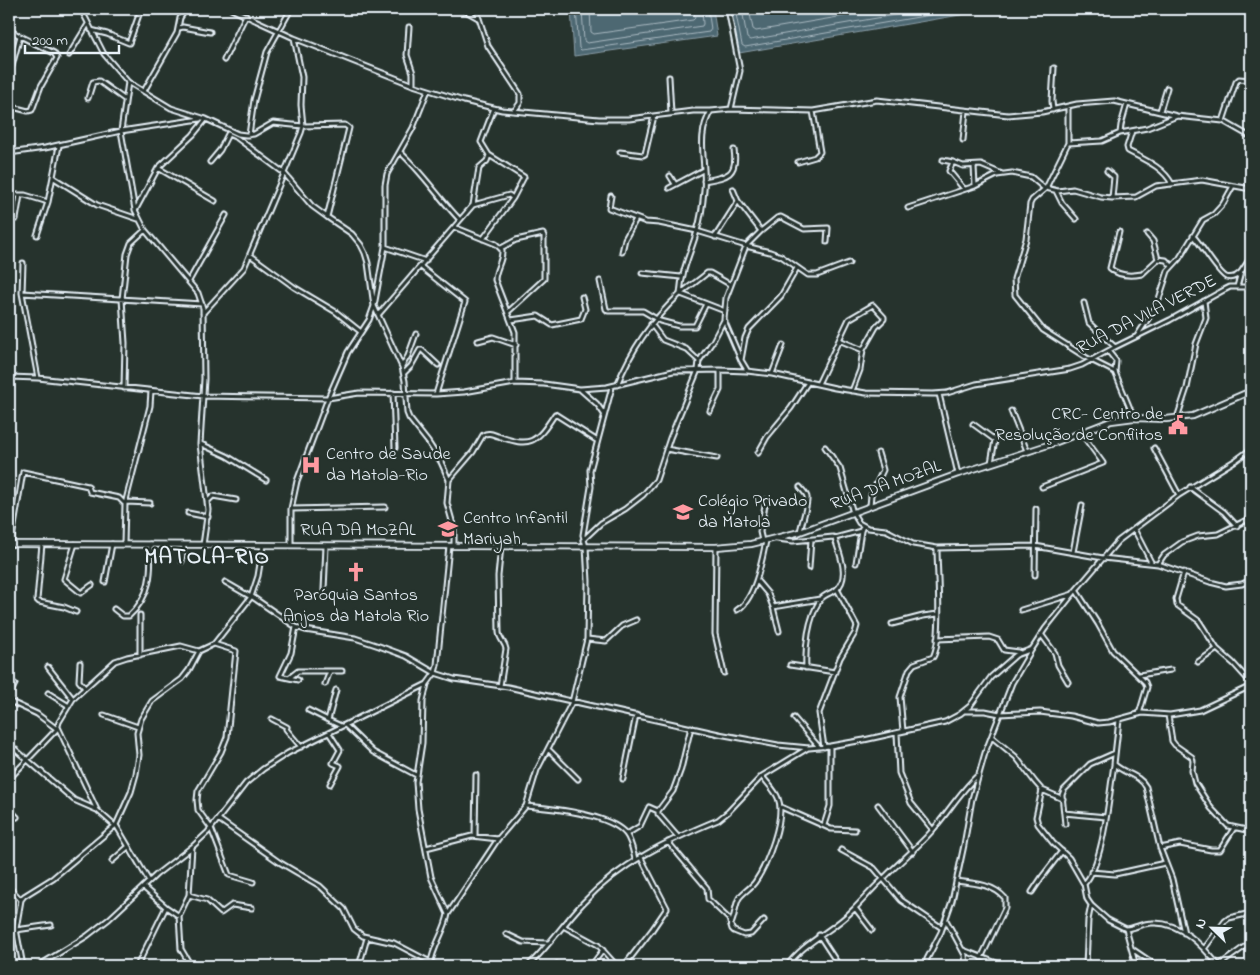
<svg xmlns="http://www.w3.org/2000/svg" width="1260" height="975" viewBox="0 0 1260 975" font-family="'Indie Flower',sans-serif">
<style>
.water{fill:#4d6772;stroke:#8b9ea8}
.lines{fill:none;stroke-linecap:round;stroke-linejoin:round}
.shore{stroke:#aabac2;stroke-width:1}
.minor-casing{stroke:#e8f1f8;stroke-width:7}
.secondary-casing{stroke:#e8f1f8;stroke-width:8}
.minor{stroke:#26332d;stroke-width:3}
.secondary{stroke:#26332d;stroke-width:4.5}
.labels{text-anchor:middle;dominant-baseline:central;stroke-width:4.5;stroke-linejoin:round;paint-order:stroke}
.street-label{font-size:18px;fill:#e8f1f8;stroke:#26332d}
.poi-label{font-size:18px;fill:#e8f1f8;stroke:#26332d;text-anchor:start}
.district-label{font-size:22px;font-weight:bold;letter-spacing:1px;fill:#e8f1f8;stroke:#26332d}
</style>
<rect width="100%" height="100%" fill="#26332d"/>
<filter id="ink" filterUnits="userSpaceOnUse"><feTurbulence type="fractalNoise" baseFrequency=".02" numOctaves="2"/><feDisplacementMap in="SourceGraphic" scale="10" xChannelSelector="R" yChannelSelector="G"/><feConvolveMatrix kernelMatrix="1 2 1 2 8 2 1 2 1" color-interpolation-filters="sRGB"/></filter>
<g filter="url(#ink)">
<!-- water -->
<path class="water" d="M571,9H713L717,36L574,56Z
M730,9H995L739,53Z"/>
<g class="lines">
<!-- shore -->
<path class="shore" d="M576,9L579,48L581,50L709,32L711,29L708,9
M582,9L584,41L587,43L702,26L703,24L702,9
M590,9L591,32L594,34L693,20L695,18L694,9
M735,9L742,45L745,47L965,9
M742,9L747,38L750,40L929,9
M749,9L753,29L756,31L885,9"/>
<defs>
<path id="minor" d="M81,9L104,54L128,82L171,108L206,119L238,134L246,135L254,134L273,123L303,126L345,125L349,128L327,217L352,234L361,245L365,253L368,263L374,306L402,367L405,381L407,413L409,418L428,442L441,462L449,480L447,503L454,528V546
M231,9L294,38L413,85L464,101L502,110L599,119H629L693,111H711L731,109L813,111L877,100L1008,115L1042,112L1077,104L1114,101L1177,116L1223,121L1251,137
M462,9L478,18
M476,9L488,46L520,94V103L514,111
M728,9L740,71L731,109
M9,11L15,9
M409,27L407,55L413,73V85
M179,28L183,27L210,32
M9,30L20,36L12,66
M91,30L107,34L129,43L141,9
M69,55L88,24
M224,60L246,15
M669,77L671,113
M128,82L121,131L135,210L145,230L198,293L203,308L204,379L200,444L208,510L203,545
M144,91L177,33L180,18L186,9
M88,98L93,82L99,81L124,99
M9,106L28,111L32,110L41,86L57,58L54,53L20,36
M1068,106V143L1046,188L1032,200L1030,204L1026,239L1014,279L1015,295L1043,330L1087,358L1115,372L1134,418
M1053,110L1052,101L1054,68
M1160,111L1167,88
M1223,121L1236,82L1239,79L1251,80
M1132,131L1127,147L1128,151C1145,160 1163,167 1172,184
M1120,133L1121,125L1127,104
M228,134L237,138L284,173L312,206L327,217
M249,135L254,100L267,52L291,9
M963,140L966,111
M1068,143L1102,141L1120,133L1147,128L1177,116
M400,152C422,172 439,198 460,220
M620,152L643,155L645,154L654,116
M9,153L45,148L121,131L200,119
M943,160L953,162L949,171L964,189
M210,162L220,150L228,134
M798,162L815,157L820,152L813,111
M953,162L963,166L981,165L1002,174
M974,166L975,186
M158,168L215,201
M1107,171L1114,177L1112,198
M670,176L675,184
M54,178L97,205L138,219
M704,181C726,177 738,176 734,150
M669,188L703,170
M1046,188L1058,191L1073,189L1101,197L1112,198L1136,197L1156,186L1202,180L1251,189
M733,189L738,201L761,231
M1056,191L1062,203L1076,219
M9,195H25L48,202
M611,196L609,208L646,222L659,223L697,231L746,246L770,252L781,256L808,275H817L849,263
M473,205L479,168L487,161L489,155L481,142L494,108
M908,208L975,186L997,175L1012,173L1031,177L1045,189
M136,209L158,168L193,135L206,119
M9,219H16L20,195
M454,227L496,244L502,250C503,261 495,269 495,280L515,332V383
M1119,232L1110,268C1118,276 1131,276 1142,274L1158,259L1166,260L1172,266
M1147,234L1153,241L1158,259
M37,235L48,202L59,146
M1193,236C1202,245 1217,272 1226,277C1232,279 1237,276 1241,272
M715,237L738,201
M483,239L513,198L524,177L489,155
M385,247L426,261
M501,248L516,240L543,234L544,236V279L508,312
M622,252L625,239L636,219
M250,255L294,287L336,312L361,332
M23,263L22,293L38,378
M421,267L465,302L436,394
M642,273L681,277
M189,281L226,215
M600,281L606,309L608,311H643L660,321L679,326H695L706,304
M1237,287L1241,272L1251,257
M22,293L202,304
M680,294C682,268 690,255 697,231C701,218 703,203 704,190C707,163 695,137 711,111
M681,294L725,311
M1084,303L1089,323L1115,347
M203,313L244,268L301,133L303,126L301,105L302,77L294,38
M379,314L473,205L509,195L513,198
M511,320L538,316L552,325L581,319L585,309L582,297
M1137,336L1157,305L1168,271L1179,259L1203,220L1214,214L1223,204L1233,186
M839,340L863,350
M478,341L493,337L516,345
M1108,351L1116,361L1115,372
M741,360L745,338L749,329L781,296L797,268
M699,361L713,341L724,320
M402,366L408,356L416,334
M747,370L741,360L726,325L724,319L726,298L746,246L761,231L777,218L781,217L804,229L828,228L827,242
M404,373L411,366L420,350H422L438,365
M772,374L783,345
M9,377L38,378L203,396L328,398L359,393L436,394L464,392L515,383L544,384L580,389L607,387L673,371L720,370L747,371L772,374L835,388L866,393L933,394L947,393L976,384L1070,369L1082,365L1115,347L1170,320L1224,290L1230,287H1251
M818,384L849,319L873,305L884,317V319L876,327L863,350L860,370L852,391
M617,385C631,350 651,321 679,295C688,287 698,281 707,273H710L731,285
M124,388L125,343L122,299L127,254L131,243L145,230
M581,390L597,404L604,414
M393,393L395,448
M939,394L958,474
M710,411L720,390V370
M1011,411L1027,451
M1177,418L1187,388L1196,344L1206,318L1204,301
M973,424L995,440L991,463
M201,444L227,456L266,480
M825,447L840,468L853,513L859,523L868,528L886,530L913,544L937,548L1035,546L1103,558L1158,564L1210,582L1226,586L1242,584L1251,580
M1154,448L1179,495
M666,449L717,458
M758,453L767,437L791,408L808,382
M449,480L473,452L483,435C488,432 492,434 498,436C531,448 536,443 555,414L596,440
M800,487C802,490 806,493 807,497C809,501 801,525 800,532
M1042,487L1103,463L1081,433
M1190,487L1224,512L1237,526
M208,501L213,496L236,500
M126,502L150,503
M870,506L871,495L883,470L878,453
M291,509L385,507
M188,513L208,517
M1134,529L1151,562
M835,538L861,531
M777,539L793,541L833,537L835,539C839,553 851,577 836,590C831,593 823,595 820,600C808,619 805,647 806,668
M583,540L601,523L625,509L643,495L656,480L670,438L698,370L699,361L686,349L663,340L651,324
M762,541L760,532L766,500
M11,544L23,472L88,486L90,492L119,498L125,504
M42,544L37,600L39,602L64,607L76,612
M75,544L64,579L81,593L92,585
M124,544L125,504L150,406L151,391
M291,544V509L297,481L328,398L348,352L369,320L374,306L385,247V185L387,174L413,128L428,90
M716,547L715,634L724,673
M1073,552L1082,505
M182,561L184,545
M856,563L861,531L863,526
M1158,564L1164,555L1182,542L1198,536L1218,534L1251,518
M809,568L811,540
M1184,572L1176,599L1177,605L1199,621L1217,649L1233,663L1251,683
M1035,575L1036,509
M757,581L768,594L773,607L820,599
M105,582L112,544
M225,582L251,597
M324,590L326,546
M1076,590L1098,624L1113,651L1145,682L1147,687L1139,714
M251,596L296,627L305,630L355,638L379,646L406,656L435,673L454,679L508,687L719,734L778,745L809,748L830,746L864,740L945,722L960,714L970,706L991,677L1016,655L1032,649
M773,607L779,631
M114,609L123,616H129C151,596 152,572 150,544
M737,610C755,600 762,560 766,541
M1021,610L1073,594
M140,615V655
M892,624L923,616L938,614
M296,627L291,653L280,676L289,678L298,671H342
M1041,634L1055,653L1058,665L1068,682
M587,639L606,641L622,626L636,620
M937,639L989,637L998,640L1004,650L1019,652
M214,644L236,651L227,737L221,752L198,791L197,800L198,810L211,828L229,875L253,882
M1198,662L1217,649
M80,663L79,681L85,688
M790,665L835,672
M48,667L73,699
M1139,675L1171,670
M289,678L298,680
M325,684L330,671
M500,686L506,649C505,642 499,639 499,632L498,576L501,546
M336,690L328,720L341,726
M48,693L69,706
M9,696L15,684
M9,701L37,714L57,729
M308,710L328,720
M965,711H985L1000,714L1040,712L1071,716L1098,723L1109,722L1142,713L1170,715L1200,710L1251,686
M104,715L138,727
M1168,715L1172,741L1175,745L1192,757L1193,761L1192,771L1195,783L1211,808L1228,826L1251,831
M794,718L819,747
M272,719L287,727L286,729L301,747
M1119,720L1114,764C1124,774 1139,774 1146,787L1160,848L1172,879L1184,933
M345,725L373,752L416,775
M58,727L97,810
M903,731L900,697L909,670L914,664L933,657C943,639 937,571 937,548
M329,733L340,750L333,763L340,766L330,784
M897,733L899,773L911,803L933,830
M992,737L1016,757L1035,782L1042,790L1063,799
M9,744L74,800L97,810L115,826
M824,747L819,713L840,658L855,633L857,626L837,589
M548,749L578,779
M9,779L57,729L59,722L73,699L115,661L127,657L181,646L199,651
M623,779L636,715
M1042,790L1036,817L1038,824L1053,843L1069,858L1084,884L1087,899L1091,905L1108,920L1126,929C1135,928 1143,923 1152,923C1180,921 1203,946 1219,966
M1251,803V827
M878,805L913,852
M526,806C550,808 610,814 626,834C631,840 633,851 635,859
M781,807L831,829L855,830
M9,809L17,817
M1064,813L1106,817
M218,819L279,862L320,886L344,909L354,929L363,936L394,943L438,966
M1065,824L1062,795L1064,790L1090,764L1115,753
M116,825L149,881
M824,825L830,806V746
M627,834L640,826L649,807L658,811
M475,836L476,775
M678,837L658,814V811L673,791L681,769L691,727
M668,842L707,888L708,899L729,919L732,929L734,931L744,935L751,934L764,920
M426,848L472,836L498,839
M1160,848L1180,844L1211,850H1220L1234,828
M841,850L874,868L901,900L942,928
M112,861L128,847
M1091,872L1115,874L1165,863
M956,881C974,883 993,884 1005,898V908L981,958
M1084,884C1104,864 1109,794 1114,765
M9,887L21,900
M143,887L166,907L179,916
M1032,892L1042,877L1062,851
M189,895L207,900L221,913L232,905L252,908
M855,908L872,930
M448,914L431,877L418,809L416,782L422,743L423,701L427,684L435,673L437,665L449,546
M946,920L965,955L966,966
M731,924C735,916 735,905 739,898C743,892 751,888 755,882C767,865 786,817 778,798C775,790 767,783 762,776
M563,926L598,945L617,966
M1126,929L1136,966
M9,931L51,925
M506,934L523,942L548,943
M819,935L838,964
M1132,949L1157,966
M1204,949L1225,921L1229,918L1251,913
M963,950L1004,966
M557,964L563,966
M23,966L16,929L21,900L24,896L53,878L116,825L131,792L136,774L139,755L137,733L141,719L152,701L182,679L189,670L199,651L214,644L251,597L258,576L263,545
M38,966L87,936L109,919L157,874L192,847L208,832L246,783L263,769L288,753L427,684
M137,966L166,907
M191,966L181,949L179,916L189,895L192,847
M359,966L367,938
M430,966C433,945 445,932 448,914L498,839L526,806L537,770L572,702L587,639L588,581L586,547L583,535L591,487L590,470L612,387
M528,966C548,947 564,923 583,903C620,863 669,840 718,820L728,812L762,776L808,748
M591,966L603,950
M624,966L652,930L667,908L640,856
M787,966C804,942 833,931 853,910C863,900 872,889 882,880C898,863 916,849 931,832C947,814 959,793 977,776
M883,966L888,962L901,966
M926,966L927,959L941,932L952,901L964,845L972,799L985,753L1012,683L1032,649L1045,629L1076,590L1118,541L1179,495L1236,460L1251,449
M1086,966L1088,920L1091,905
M1218,966L1251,942"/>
<path id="secondary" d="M9,544L716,547L751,544L800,532L958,474L1054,443L1111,421L1134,418L1166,419L1193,416L1251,391"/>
</defs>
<!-- minor casing -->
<use href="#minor" class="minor-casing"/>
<!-- secondary casing -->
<use href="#secondary" class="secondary-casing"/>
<!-- minor -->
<use href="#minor" class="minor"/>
<!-- secondary -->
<use href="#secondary" class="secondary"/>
</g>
</g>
<!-- icons -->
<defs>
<symbol id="civic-bare" viewBox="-9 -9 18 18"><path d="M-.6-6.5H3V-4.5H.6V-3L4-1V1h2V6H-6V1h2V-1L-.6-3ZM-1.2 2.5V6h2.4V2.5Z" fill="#ff9aa2" stroke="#26332d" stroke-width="2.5" paint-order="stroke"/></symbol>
<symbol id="hospital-bare" viewBox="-9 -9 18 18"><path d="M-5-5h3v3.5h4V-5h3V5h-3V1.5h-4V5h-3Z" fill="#ff9aa2" stroke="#26332d" stroke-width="2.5" paint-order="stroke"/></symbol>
<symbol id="university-bare" viewBox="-9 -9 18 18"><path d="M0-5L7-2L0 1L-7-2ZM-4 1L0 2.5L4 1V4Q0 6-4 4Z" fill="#ff9aa2" stroke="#26332d" stroke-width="2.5" paint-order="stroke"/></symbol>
<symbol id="church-bare" viewBox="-9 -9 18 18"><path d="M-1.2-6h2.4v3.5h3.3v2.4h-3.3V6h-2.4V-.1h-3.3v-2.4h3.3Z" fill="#ff9aa2" stroke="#26332d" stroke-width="2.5" paint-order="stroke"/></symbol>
</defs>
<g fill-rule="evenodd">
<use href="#civic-bare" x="1164" y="411" width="28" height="28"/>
<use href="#hospital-bare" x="297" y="451" width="28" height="28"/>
<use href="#university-bare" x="669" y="498" width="28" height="28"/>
<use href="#university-bare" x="434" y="515" width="28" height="28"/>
<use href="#church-bare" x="342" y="558" width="28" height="28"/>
</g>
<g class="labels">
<!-- street labels -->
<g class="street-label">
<text transform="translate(1147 315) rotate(-27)">RUA DA VILA VERDE</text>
<text transform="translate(886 486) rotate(-20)">RUA DA MOZAL</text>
<text x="358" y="531">RUA DA MOZAL</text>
</g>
<!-- poi labels -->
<g class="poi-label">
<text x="1163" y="415" text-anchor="end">CRC- Centro de<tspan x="1163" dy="21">Resolução de Conflitos</tspan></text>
<text x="326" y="455">Centro de Saude<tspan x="326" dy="21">da Matola-Rio</tspan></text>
<text x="698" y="502">Colégio Privado<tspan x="698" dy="21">da Matola</tspan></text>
<text x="463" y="519">Centro Infantil<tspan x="463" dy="21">Mariyah</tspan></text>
<text x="356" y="596" text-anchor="middle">Paróquia Santos<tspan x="356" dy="21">Anjos da Matola Rio</tspan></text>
</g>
<!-- district labels -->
<g class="district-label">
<text x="207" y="558">MATOLA-RIO</text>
</g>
</g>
<!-- margin -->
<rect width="1260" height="975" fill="none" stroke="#26332d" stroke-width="30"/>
<rect x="15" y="15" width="1230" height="945" fill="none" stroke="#e8f1f8" stroke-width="2" filter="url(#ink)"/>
<!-- north arrow -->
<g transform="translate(1212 928) rotate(293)" stroke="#26332d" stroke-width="4" paint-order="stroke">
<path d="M0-4L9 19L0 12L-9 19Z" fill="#e8f1f8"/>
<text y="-8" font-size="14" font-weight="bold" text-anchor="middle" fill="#e8f1f8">N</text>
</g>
<!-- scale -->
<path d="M25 45v8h94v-8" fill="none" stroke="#e8f1f8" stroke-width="2.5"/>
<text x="32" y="45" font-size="15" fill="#e8f1f8" stroke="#26332d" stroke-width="4" paint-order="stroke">200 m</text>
</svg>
